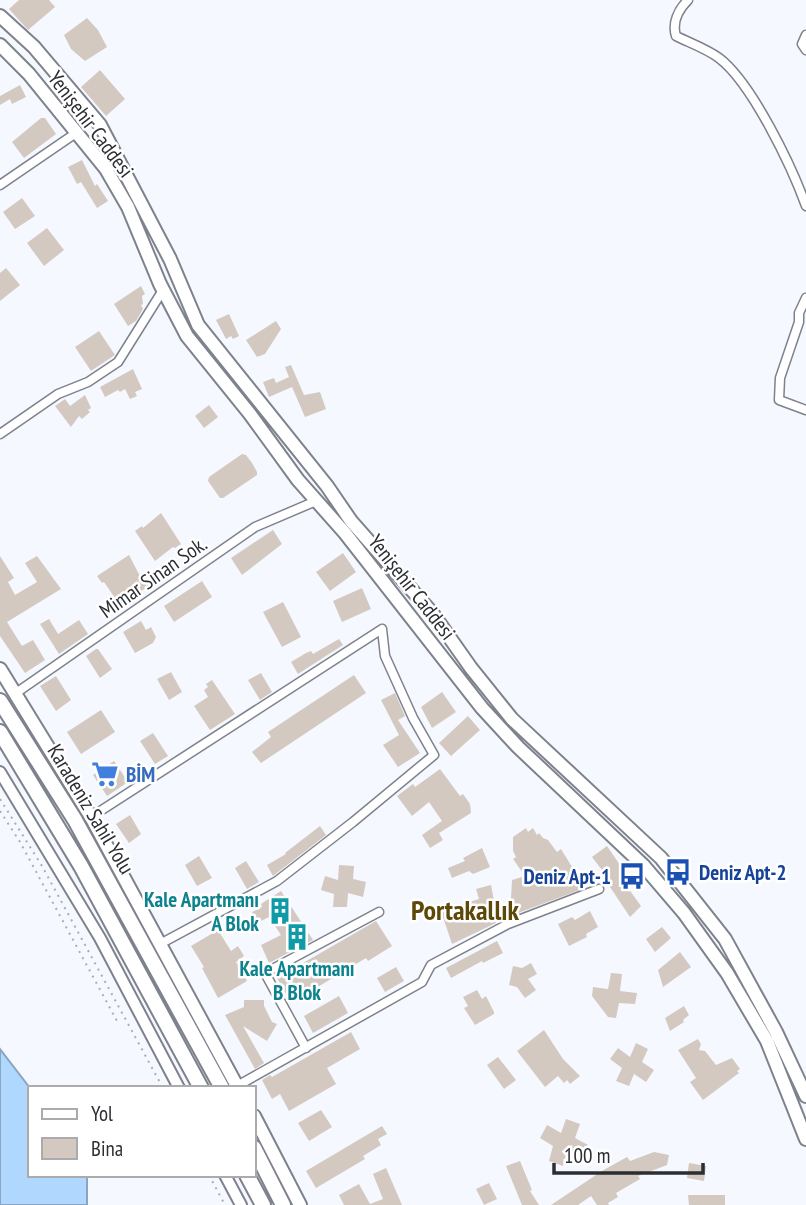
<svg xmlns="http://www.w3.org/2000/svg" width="806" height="1205" viewBox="0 0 806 1205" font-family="'PT Sans Narrow',sans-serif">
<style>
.water{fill:#b0d8fe;stroke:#88a5c1;stroke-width:2}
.building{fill:#d3c9c1}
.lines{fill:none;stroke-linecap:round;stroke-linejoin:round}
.minor-casing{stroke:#7e828c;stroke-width:11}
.tertiary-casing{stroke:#7e828c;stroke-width:14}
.secondary-casing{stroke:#7e828c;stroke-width:16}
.primary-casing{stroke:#7e828c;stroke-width:16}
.trunk-casing{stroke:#7e828c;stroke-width:18}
.path{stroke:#aaadb3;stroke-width:2;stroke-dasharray:2 5;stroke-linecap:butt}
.minor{stroke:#fff;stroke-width:8}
.tertiary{stroke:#fff;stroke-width:10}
.secondary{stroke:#fff;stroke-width:12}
.primary{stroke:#fff;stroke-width:12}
.trunk{stroke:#fff;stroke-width:14}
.labels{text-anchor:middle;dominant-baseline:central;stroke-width:5;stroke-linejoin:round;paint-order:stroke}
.street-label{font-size:21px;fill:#2c2e32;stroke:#fff}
.shop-label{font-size:21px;font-weight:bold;fill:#366cbe;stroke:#fff;text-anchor:start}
.transit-label{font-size:21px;font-weight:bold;fill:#164399;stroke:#fff;text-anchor:start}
.culture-label{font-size:21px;font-weight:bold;fill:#0d838f;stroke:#fff;text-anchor:end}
.district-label{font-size:28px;font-weight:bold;fill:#5c490a;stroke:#fff}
</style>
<rect width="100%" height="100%" fill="#f5f8ff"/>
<!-- water -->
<path class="water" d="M0,1049L30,1088V1175H87V1205H0Z"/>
<!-- building -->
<path class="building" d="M19,0H49L55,7L28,30L9,9Z
M87,18L98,30L107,47L85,61L71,49L64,35Z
M100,70L125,99L106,116L81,87Z
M20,85L26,97L12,104L10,99L0,105V96Z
M41,118H45L56,134L24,158L12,142Z
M82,160L95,186L97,184L108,201L97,208L81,182L77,184L68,167Z
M22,198L35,216L15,229L3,212Z
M47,228L64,250L44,266L27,243Z
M6,268L20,285L0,301V273Z
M141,286L145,294L142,296L143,304L141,305L143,309L136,321L128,326L114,304Z
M229,314L239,336L233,339L231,336L226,339L216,320Z
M276,321L281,329L265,354L257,357L246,340Z
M99,331L115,355L91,371L75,347Z
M291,365L304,395L320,392L326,409L305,417L292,387L269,397L263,382L274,378L276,383L289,377L285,367Z
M133,369L142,389L135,392L137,396L130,399L125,389L120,392L118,390L105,397L100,387Z
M85,395L91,408L88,410L90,412L82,419L79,416L71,427L55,406L65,399L70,406Z
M209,405L218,417L204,428L195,416Z
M242,454L246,455L252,463L257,472V475L223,498H220L208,481L209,477Z
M161,513L181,544L175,548L173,547L155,561L135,531L142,526L143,528Z
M273,530L282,544L242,575L231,558Z
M343,553L356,572L330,591L316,572Z
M129,555L142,580L144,578L149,586L117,607L113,599L115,598L104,582L102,583L97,576Z
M0,556L14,578L8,582L15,595L37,582L25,563L37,556L61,589L7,622L22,646L33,640L45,660L25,673L0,636Z
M202,581L212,597L174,622L164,606Z
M362,588L371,609L342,622L333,601Z
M283,602L301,637L282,647L263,612Z
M49,619L58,634L79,620L88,634L59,654L40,624Z
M141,621L146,630L151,627L156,637L153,643L135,653L123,632Z
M339,639L343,645L298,674L291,662L306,653L311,651L313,654Z
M96,649H98L112,669L100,678L86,656Z
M171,672L182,692L169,700L157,679Z
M261,673L272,692L260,700L248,680Z
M354,675L366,693L261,763L252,752L271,737L268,732Z
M56,676L71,700L56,711L40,686Z
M212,680L235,714L210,730L194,706L208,697L204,690L208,687L206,684Z
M442,692L456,712L432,728L421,707Z
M395,693L405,716L398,720L420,753L398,767L383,745L399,735L381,700Z
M101,710L115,732L81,754L67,732Z
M468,716L480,730L451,756L439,743Z
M153,733L168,756L155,764L140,741Z
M114,761L128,782L107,796L93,775Z
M440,769L460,796L463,794L470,804L471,813L439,833L443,840L430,848L422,835L442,821L429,802L412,816L397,796L413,784L415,787Z
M130,815L141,834L129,843L116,824Z
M320,826L326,835L273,876L267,865L286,854L285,853Z
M526,828L528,832L533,828L537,835L539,833L543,838L548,840L557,852L561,849L585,888L510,916L512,880L525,876L513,859L516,857L513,851V837Z
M607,846L633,884L628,888L641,906L630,917L602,875L605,874L592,857Z
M482,848L490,867L473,874L469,871L452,878L448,868L465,861L463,858Z
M199,856L212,878L197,886L185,865Z
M246,861L259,882L247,889L235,868Z
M339,865L354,866L353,879L366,882L363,897L348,893L347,907H333L334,894L321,890L325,876L338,880Z
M491,885L495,906L489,907L496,923L452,944L441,911L479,899L476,889Z
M281,891L313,940L269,963L261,945L281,935L269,917L257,923L252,912L262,907L261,904Z
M590,911L598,927L586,934L587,937L569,946L558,924L572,917L575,920Z
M376,921L392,946L368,961L366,958L291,1003L277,978Z
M662,927L671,938L655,952L646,939Z
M218,930L231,951L238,946L244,956L236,962L247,981L218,998L202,968L204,967L191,946Z
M497,941L503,953L483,963L482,961L451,978L446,968Z
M680,952L691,967L663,987L658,970Z
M531,963L537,974L528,979L536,990L525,998L517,987L509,985L513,966L522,968Z
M396,967L404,981L385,992L377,978Z
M611,973L622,974L620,991L637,993L635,1004L619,1003L616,1018L608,1017L592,996L593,987L608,989Z
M477,990L482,999L486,996L494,1012V1014L475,1025L464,1008L468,1006L463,997Z
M339,996L348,1013L313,1033L304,1016Z
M244,1000H264V1006L272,1022L277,1024L267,1041L243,1026L264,1063L255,1069L225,1015L244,1007Z
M684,1006L689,1015L683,1020L684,1022L670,1031L665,1018Z
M544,1030L563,1059L580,1076L570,1084L567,1080L564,1083L558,1076L545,1087L517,1051Z
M351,1032L360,1049L327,1068L336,1084L289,1111L280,1094L272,1099L262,1080L270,1075L272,1077Z
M698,1039L701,1044L699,1050L705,1051L716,1065L732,1058L740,1069L737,1071L739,1073L703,1100L690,1082L696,1078L678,1050Z
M636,1043L648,1049L642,1062L654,1070L646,1082L634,1074L629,1086L616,1081L622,1068L610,1059L618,1048L630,1057Z
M498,1057L516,1080L504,1089L487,1065Z
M321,1110L332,1127L309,1141L298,1123Z
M566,1119L580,1124L575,1138L588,1145L581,1158L567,1151L563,1166L549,1161L553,1146L540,1138L547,1125L561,1133Z
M382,1126L387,1134L378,1139L381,1145L363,1156L365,1159L316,1188L306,1171Z
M654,1152L669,1155L667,1165L638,1176L640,1179L616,1193L618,1197L608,1203L609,1205H597L591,1196L578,1205H551L602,1171L627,1157L630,1161Z
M520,1161L532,1190L530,1191L539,1205H522L506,1166Z
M689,1163L706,1166L704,1181L687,1178Z
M386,1168L402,1205H344L339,1195L359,1184L370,1204L383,1199L373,1174Z
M489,1183L497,1199L484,1205L476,1189Z
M688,1195H725V1205H689Z"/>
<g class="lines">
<defs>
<path id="minor" d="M688,0C678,10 672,23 676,36C690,43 707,49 719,58C752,83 792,167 806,206
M806,35L802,44L806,50
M0,185L76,133
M806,298L799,313V322L780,378L779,400L806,410
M0,434L58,394L88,382L118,362L163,290
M16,693L255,527L316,501
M91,817L382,629L385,656L413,718L434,755L353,822L277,881L160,944
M306,1048L265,973L379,912
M237,1086L422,982L431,965L508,924L599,889"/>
<path id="tertiary" d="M0,772L100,938L179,1088
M225,1175L241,1205"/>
<path id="secondary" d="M0,669L91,817L238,1088
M254,1116L300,1205"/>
<path id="primary" d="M0,16L34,47L100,125L170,259L198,325L327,486L351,521L433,614L471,668L512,719L661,858L725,939L776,1032L806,1096
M0,45L29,74L106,169L128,207L160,284L187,336L250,414L298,480L345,533L482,708L518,747L643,865L684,913L727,973L767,1041L806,1139"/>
<path id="trunk" d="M0,701L75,820L222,1088
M0,732L81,866L201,1088
M254,1148L283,1205
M247,1175L263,1205"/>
</defs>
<!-- minor casing -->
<use href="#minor" class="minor-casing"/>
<!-- tertiary casing -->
<use href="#tertiary" class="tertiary-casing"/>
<!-- secondary casing -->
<use href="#secondary" class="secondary-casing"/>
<!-- primary casing -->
<use href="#primary" class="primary-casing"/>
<!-- trunk casing -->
<use href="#trunk" class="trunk-casing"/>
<!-- path -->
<path class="path" d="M0,799L42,866L163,1088
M0,811L20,842L117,1021
M209,1175L225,1205"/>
<!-- minor -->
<use href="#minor" class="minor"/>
<!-- tertiary -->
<use href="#tertiary" class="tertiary"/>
<!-- secondary -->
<use href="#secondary" class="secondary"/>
<!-- primary -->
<use href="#primary" class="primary"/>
<!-- trunk -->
<use href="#trunk" class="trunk"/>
</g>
<!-- icons -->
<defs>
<symbol id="supermarket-bare" viewBox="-9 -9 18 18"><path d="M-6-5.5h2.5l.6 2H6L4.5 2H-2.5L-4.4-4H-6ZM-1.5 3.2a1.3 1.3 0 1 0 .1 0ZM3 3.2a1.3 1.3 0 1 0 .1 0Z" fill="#3f7fe0" stroke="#fff" stroke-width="2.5" paint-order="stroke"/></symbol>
<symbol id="bus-bare" viewBox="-9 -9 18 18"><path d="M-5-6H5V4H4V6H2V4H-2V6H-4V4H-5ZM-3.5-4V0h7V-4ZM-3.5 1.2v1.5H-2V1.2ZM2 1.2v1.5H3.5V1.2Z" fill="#1a4fb4" stroke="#fff" stroke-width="2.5" paint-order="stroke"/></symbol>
<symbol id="building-bare" viewBox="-9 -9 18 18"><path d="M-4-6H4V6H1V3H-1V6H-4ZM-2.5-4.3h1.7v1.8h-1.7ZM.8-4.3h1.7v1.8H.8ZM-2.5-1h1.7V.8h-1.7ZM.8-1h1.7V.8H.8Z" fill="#0f9aa8" stroke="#fff" stroke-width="2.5" paint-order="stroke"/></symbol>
</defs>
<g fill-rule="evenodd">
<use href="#supermarket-bare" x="86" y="755" width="38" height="38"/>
<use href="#bus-bare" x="659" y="853" width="38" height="38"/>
<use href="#bus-bare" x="613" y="857" width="38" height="38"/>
<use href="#building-bare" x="261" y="892" width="38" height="38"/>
<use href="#building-bare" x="278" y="918" width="38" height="38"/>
</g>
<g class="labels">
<!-- street labels -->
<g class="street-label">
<text transform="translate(91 124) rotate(53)">Yenişehir Caddesi</text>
<text transform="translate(153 577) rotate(-35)">Mimar Sinan Sok.</text>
<text transform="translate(412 587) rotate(52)">Yenişehir Caddesi</text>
<text transform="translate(91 809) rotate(59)">Karadeniz Sahil Yolu</text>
</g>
<!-- shop labels -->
<g class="shop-label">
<text x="126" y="774">BİM</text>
</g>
<!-- transit labels -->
<g class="transit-label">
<text x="699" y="872">Deniz Apt-2</text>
<text x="611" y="876" text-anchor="end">Deniz Apt-1</text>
</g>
<!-- culture labels -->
<g class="culture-label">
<text x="259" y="899">Kale Apartmanı<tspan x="259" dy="24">A Blok</tspan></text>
<text x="297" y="968" text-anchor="middle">Kale Apartmanı<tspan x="297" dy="24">B Blok</tspan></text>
</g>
<!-- district labels -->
<g class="district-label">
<text x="465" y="909">Portakallık</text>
</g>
</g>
<!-- legend -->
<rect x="28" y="1086" width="228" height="91" fill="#ffffff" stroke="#ababad" stroke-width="2"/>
<rect x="42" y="1109" width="35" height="10" fill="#ffffff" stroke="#ababad" stroke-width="2"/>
<text x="91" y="1121" font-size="21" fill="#2c2e32">Yol</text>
<rect x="42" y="1138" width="35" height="21" fill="#d3c9c1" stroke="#ababad" stroke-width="2"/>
<text x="91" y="1156" font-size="21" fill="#2c2e32">Bina</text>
<!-- scale -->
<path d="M554 1163v10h149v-10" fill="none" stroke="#2c2e32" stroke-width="3.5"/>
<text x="564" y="1163" font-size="21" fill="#2c2e32" stroke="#ffffff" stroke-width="5" paint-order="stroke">100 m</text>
</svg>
